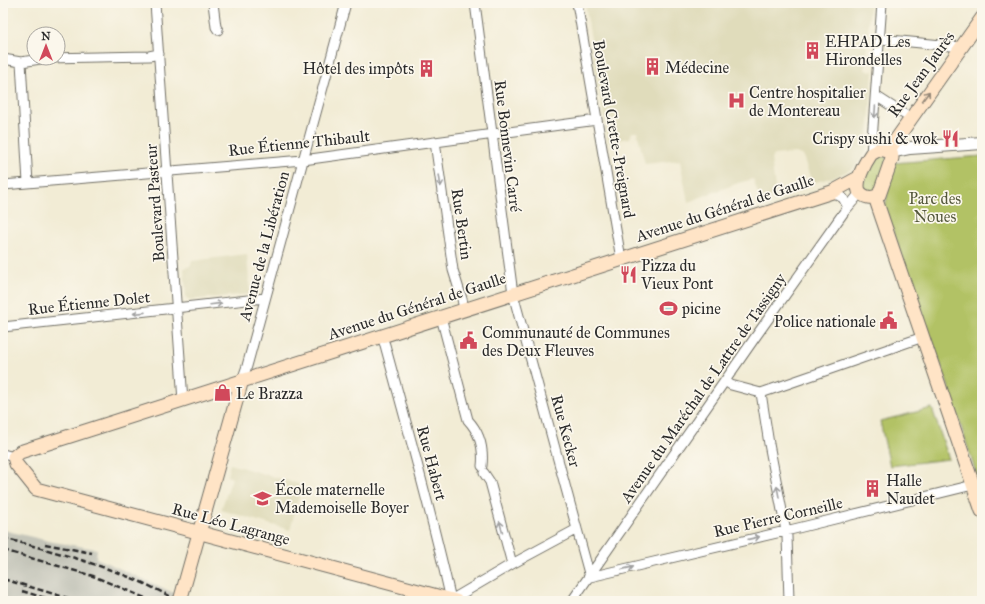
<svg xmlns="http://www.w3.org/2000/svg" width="985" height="604" viewBox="0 0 985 604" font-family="'IM FELL Great Primer',serif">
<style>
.built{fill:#e0dcbb}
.industrial{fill:#c4c5b9}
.green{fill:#b2c265;stroke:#6e7648}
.water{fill:#51bbce;stroke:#3e737c}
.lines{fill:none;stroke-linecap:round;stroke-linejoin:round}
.minor-casing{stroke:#716f66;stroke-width:11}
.tertiary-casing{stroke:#716f66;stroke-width:14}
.secondary-casing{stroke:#716f66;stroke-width:15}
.minor{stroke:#fff;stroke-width:9}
.tertiary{stroke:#fff;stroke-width:12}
.secondary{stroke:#ffe4c6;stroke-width:13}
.rail{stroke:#2b2b2b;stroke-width:2.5;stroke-dasharray:6 3;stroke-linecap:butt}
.oneway{stroke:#958878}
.oneway2{stroke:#a0a0a0}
.labels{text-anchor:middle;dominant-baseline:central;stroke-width:3.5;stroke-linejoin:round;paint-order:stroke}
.poi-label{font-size:16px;fill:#2b2b2b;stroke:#fbf7ec;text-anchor:start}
.street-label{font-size:16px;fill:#2b2b2b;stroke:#fbf7ec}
.park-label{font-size:16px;fill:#54583c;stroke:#fbf7ec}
</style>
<rect width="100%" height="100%" fill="#fbf7ec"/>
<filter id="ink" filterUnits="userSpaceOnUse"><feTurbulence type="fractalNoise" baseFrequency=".025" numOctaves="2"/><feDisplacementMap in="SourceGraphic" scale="8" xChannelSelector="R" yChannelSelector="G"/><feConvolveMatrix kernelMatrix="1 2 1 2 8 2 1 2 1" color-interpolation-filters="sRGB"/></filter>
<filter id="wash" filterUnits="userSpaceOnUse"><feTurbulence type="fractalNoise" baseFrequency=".012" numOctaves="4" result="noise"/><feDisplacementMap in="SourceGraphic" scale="16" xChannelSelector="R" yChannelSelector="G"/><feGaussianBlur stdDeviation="0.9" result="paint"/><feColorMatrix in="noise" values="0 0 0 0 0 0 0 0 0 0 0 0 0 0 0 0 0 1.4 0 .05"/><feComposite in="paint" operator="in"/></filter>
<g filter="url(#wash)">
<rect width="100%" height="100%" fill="#f2ecd5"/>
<!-- built -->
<path class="built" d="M585,3H870L865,70L873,71L868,137L867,147L862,158L854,168L837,176L812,183L803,156L796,153L774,155L771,159L776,195L760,200L753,179L738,183L688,202L680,160L645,164L637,132H632L630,138L608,141Z
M247,254L250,294L189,300L186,297L184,268L191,266L192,261Z
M230,464L302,485L290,530L221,510L232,478L227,476Z"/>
<!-- industrial -->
<path class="industrial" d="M3,530L53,542L97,549L96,558L176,594L174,601H3Z"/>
<!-- green -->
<path class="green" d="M879,154L885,156L887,159L876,189L869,193L862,186L873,159Z
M982,156V492L946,379L885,208L893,163Z
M932,408L949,459L890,466L880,421Z"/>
<!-- water -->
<path class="water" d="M671,302L674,303L675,306L668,315L663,311Z"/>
</g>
<g filter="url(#ink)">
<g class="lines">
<defs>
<path id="minor" d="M155,3L183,401
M213,3L216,27L218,30
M475,3L513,294L590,577L794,529L973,485
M577,3L621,259
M880,39L962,47
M3,59L21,62L47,58L149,56L159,54
M21,62L28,183
M876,96L910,118
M435,142L453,270L462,299L464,309
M871,154L882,3
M3,185L303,160L597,120
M832,192L843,198L848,207
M441,317L468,420C480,433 484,448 482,466
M3,327L265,298
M381,335L385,345C408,430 432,514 451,600L512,564L577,529
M242,380L247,366L346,3
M725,381L731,385L761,393L923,337
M761,393L769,444L787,536L789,601
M3,454L14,457
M484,473L490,482L512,564
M572,601L754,339L844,212L860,193"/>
<path id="tertiary" d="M891,152L910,148L982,143"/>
<path id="secondary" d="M880,149L891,152L892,158L879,195C872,199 864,198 859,191C855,181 865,163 871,154C874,152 877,151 880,149Z
M888,151L982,18
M875,197L982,511
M180,601L242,380
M456,601L36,489L16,464L14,457L20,452L832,192L858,178"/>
</defs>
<!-- minor casing -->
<use href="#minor" class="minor-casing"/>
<!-- tertiary casing -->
<use href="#tertiary" class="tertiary-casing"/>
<!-- secondary casing -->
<use href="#secondary" class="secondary-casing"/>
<!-- minor -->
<use href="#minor" class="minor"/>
<!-- tertiary -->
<use href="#tertiary" class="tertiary"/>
<!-- secondary -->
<use href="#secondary" class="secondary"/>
<!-- rail -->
<path class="rail" d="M3,538C49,550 97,563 141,582C154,588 167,595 180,601
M45,544L92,553
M3,550L93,576L152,601
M3,579L78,601
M22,591L55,601
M3,598L15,601"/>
</g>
<!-- one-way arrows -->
<defs><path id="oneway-shaft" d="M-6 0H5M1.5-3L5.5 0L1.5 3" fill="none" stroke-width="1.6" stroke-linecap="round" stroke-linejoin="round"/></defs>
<use class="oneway" href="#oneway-shaft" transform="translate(926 96) rotate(-54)"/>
<g class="oneway2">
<use href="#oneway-shaft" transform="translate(875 112) rotate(94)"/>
<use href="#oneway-shaft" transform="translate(440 181) rotate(82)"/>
<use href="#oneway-shaft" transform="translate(216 304) rotate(-7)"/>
<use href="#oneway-shaft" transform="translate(139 313) rotate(174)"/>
<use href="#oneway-shaft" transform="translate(778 492) rotate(-101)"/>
<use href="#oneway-shaft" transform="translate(501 527) rotate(-104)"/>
<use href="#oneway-shaft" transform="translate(754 538) rotate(-13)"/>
<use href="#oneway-shaft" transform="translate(628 568) rotate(-13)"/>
</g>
</g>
<!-- icons -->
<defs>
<symbol id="building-bare" viewBox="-9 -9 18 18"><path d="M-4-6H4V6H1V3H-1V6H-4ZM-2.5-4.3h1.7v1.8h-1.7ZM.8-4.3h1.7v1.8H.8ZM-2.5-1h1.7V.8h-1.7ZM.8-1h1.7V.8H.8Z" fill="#d1495b" stroke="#fbf7ec" stroke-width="2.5" paint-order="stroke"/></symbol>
<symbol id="hospital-bare" viewBox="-9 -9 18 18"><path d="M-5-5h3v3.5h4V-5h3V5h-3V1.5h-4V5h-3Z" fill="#d1495b" stroke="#fbf7ec" stroke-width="2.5" paint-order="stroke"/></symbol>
<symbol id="restaurant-bare" viewBox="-9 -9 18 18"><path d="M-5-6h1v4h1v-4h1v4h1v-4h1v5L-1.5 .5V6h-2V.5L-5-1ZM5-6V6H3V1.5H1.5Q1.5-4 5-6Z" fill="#d1495b" stroke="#fbf7ec" stroke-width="2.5" paint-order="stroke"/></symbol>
<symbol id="stadium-bare" viewBox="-9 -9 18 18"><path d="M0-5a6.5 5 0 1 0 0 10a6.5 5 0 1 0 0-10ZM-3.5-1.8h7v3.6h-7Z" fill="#d1495b" stroke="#fbf7ec" stroke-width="2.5" paint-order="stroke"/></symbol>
<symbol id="civic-bare" viewBox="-9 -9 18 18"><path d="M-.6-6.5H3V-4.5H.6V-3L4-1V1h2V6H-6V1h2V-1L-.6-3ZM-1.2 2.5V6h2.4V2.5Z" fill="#d1495b" stroke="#fbf7ec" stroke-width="2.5" paint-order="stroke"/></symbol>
<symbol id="shop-bare" viewBox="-9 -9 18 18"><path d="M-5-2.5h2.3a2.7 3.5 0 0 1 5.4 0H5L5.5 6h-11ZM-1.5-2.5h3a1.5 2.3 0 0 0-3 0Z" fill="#d1495b" stroke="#fbf7ec" stroke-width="2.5" paint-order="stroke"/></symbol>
<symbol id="school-bare" viewBox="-9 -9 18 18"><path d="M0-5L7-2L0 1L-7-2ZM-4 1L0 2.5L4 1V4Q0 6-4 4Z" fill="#d1495b" stroke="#fbf7ec" stroke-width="2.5" paint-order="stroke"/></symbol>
</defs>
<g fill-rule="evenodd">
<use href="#building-bare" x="800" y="38" width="25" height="25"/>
<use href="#building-bare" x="640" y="54" width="25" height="25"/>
<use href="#building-bare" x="414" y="56" width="25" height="25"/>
<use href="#hospital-bare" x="724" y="88" width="25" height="25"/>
<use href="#restaurant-bare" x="938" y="126" width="25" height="25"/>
<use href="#restaurant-bare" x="616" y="262" width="25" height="25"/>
<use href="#stadium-bare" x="656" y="296" width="25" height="25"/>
<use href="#civic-bare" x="876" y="308" width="25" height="25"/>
<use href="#civic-bare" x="456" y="328" width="25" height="25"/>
<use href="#shop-bare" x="210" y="380" width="25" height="25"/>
<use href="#building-bare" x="860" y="476" width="25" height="25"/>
<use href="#school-bare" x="250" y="486" width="25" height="25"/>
</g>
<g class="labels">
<!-- poi labels -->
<g class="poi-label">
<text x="825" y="41">EHPAD Les<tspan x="825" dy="18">Hirondelles</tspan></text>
<text x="665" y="67">Médecine</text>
<text x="414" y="68" text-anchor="end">Hôtel des impôts</text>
<text x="749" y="92">Centre hospitalier<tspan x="749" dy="18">de Montereau</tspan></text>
<text x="938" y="138" text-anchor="end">Crispy sushi &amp; wok</text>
<text x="641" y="265">Pizza du<tspan x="641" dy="18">Vieux Pont</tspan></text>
<text x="682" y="308">picine</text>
<text x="876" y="321" text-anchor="end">Police nationale</text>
<text x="482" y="332">Communauté de Communes<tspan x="482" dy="18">des Deux Fleuves</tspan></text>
<text x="236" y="393">Le Brazza</text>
<text x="886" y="480">Halle<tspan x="886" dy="18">Naudet</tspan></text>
<text x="275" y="489">École maternelle<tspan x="275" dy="18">Mademoiselle Boyer</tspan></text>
</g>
<!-- street labels -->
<g class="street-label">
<text transform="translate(921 74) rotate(-54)">Rue Jean Jaurès</text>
<text transform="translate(614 129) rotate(80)">Boulevard Crette-Preignard</text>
<text transform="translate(299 143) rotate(-6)">Rue Étienne Thibault</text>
<text transform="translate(508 146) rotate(83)">Rue Bonnevin Carré</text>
<text transform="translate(155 203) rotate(-94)">Boulevard Pasteur</text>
<text transform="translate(725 208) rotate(-18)">Avenue du Général de Gaulle</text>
<text transform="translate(462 224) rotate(82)">Rue Bertin</text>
<text transform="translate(264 246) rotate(-75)">Avenue de la Libération</text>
<text transform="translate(89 303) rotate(-6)">Rue Étienne Dolet</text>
<text transform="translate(417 306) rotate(-18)">Avenue du Général de Gaulle</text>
<text transform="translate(703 388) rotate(-55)">Avenue du Maréchal de Lattre de Tassigny</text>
<text transform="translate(566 431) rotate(75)">Rue Kecker</text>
<text transform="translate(432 463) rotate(75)">Rue Habert</text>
<text transform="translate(778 517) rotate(-13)">Rue Pierre Corneille</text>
<text transform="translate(231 524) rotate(15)">Rue Léo Lagrange</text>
</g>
<!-- park labels -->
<g class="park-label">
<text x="935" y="198">Parc des<tspan x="935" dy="18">Noues</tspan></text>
</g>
</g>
<!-- margin -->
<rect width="985" height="604" fill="none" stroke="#fbf7ec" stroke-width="16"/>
<!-- north arrow -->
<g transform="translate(46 46)"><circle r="19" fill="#fbf7ec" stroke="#a8a59f"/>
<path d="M0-3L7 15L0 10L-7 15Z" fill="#d1495b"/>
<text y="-6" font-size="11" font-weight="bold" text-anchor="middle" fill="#2b2b2b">N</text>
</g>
</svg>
